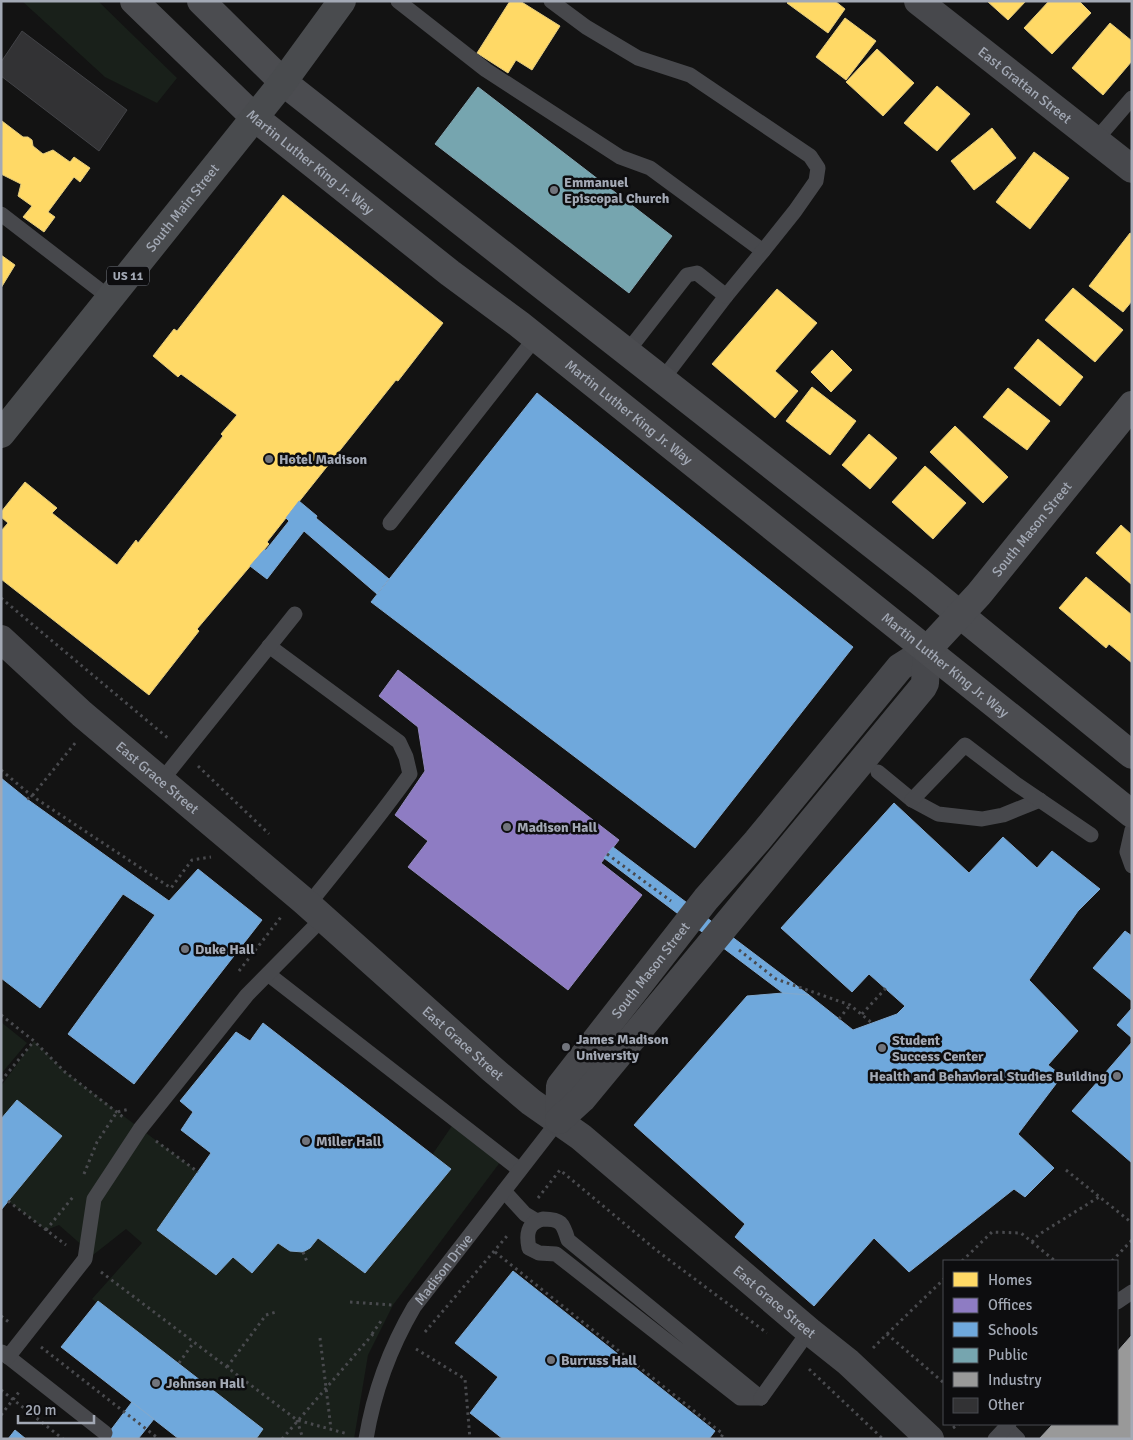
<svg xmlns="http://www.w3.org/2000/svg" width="1133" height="1440" viewBox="0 0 1133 1440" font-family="Signika,sans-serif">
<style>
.green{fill:#19201a}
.homes{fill:#ffd966;stroke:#e3cb7e}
.offices{fill:#8e7cc3;stroke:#948abf}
.schools{fill:#6fa8dc;stroke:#7fa8d0}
.public{fill:#76a5af;stroke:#84a6b1}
.industry{fill:#999;stroke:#9c9ea1}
.building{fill:#323234;stroke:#424347}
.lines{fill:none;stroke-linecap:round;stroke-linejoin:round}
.path{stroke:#494a4e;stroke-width:3;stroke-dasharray:2.5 4;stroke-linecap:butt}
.service{stroke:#47484c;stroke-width:15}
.minor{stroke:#47484c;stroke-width:28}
.tertiary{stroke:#47484c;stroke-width:28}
.secondary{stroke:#4b4c50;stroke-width:28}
.primary{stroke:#494b4e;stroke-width:28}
.poi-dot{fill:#71747c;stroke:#0d0d0f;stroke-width:2}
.labels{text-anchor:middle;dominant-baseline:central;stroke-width:5;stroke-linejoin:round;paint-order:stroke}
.shield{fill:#0d0d0f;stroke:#767a83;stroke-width:1}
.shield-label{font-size:12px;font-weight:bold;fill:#a3a9b5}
.street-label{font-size:14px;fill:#a3a9b5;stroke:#0d0d0f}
.poi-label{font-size:14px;font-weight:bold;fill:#a3a9b5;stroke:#0d0d0f;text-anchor:start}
</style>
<rect width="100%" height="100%" fill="#131313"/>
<!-- green -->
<path class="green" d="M22,1H98L177,78L157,103L105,77Z
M1,1022L27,1043L1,1074Z
M34,1041L65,1072L198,1172L157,1230L216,1275L233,1257L252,1273L278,1243C296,1255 305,1256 318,1238L365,1273L450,1169L432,1155L456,1120L504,1157L393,1305L368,1355L354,1439H256L263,1429L179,1363L92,1299L142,1243L126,1229L93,1255L59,1225L46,1230L8,1201L61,1136L1,1119V1086Z"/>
<!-- homes -->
<path class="homes" d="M510,1H520L560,26L532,70L516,60L508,73L477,53Z
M789,1H835L845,9L828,33L787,3Z
M987,1H1026L1008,20Z
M1049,1H1079L1091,13L1052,54L1024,28Z
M845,18L876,41L846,80L816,57Z
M1110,23L1132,41V61L1103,95L1072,68Z
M877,49L914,83L883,116L846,82Z
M937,86L970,114L937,151L904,123Z
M2,121L23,137H28L32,140L33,146L43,154L53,150L70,162L74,157L90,168L80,182L74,177L48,212L55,217L44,232L23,217L32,206L18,196L21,184L1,174Z
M992,128L1016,158L974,190L951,161Z
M1034,152L1069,178L1030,229L996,202Z
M283,195L443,323L398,381L396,380L286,518L267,542L269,544L197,629L199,631L149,695L1,579V531L8,523L1,517V512L25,482L57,508L52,513L117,565L136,540L138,543L223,436L221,434L237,415L181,374L178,377L153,356L174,329L177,331Z
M1130,233L1132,234V301L1123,312L1089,286Z
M1,255L15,265L1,288Z
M1073,288L1123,330L1095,362L1045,320Z
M777,289L817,323L775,371L798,391L775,418L712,364Z
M1038,339L1083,377L1060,406L1014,368Z
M832,350L852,370L831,392L811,372Z
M812,387L856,421L830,455L786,421Z
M1008,388L1050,421L1027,450L983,417Z
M955,426L1008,477L983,503L930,452Z
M869,434L897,458L870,489L842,465Z
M925,466L966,503L933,539L892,502Z
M1121,525L1132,535V585L1096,553Z
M1086,577L1132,615V663L1109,644L1106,648L1059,608Z"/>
<!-- offices -->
<path class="offices" d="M398,670L619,840L601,863L642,895L568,990L408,867L428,841L395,815L425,771L418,727L379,696Z"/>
<!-- schools -->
<path class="schools" d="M537,393L853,647L695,848L371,602Z
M299,501L317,516L316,518L389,579L377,594L304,531L267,579L250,566L264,550H266L289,521L286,518Z
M1,778L27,799L169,901L198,869L262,920L134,1084L68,1034L155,915L123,894L40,1008L1,978Z
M894,803L969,873L1003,837L1037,868L1052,851L1100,889L1078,911L1029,980L1078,1031L1048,1065L1062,1076L1018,1134L1054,1168L1025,1197L1014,1189L909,1272L874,1238L814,1306L735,1237L745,1224L634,1125L747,996L783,993L809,995L853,1030L897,1014L905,1006L869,974L852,992L781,928Z
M613,847L809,995L783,993L604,858Z
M1125,931L1132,936V1001L1093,968Z
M1132,1008V1038L1117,1025Z
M263,1023L451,1169L365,1273L318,1238L310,1248L303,1252L290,1251L278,1243L252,1273L233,1257L216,1275L157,1230L211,1153L181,1130L193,1112L180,1101L236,1032L250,1041Z
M1132,1042V1163L1072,1111Z
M17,1100L62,1136L1,1210V1119Z
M513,1271L715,1431L709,1439H503L470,1413L498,1377L455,1343Z
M98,1301L263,1429L256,1439H179L61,1347Z
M132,1402L154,1419L138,1439H104Z
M15,1430L26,1439H8Z"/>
<!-- public -->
<path class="public" d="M478,87L672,236L629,293L435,144Z"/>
<!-- industry -->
<path class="industry" d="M1132,1335V1439H1039L1053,1424H1117V1352Z"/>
<!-- building -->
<path class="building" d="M22,31L127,110L99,151L1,76V62Z"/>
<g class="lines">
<!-- path -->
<path class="path" d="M1,598L169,739
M198,766L269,834
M1,770L32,796L171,888L192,860L211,857
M27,799L32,796L76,742
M607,854L671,901
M739,950L776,979L850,1005L872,1023
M239,971L281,917
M862,1014L886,988
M1,1015L34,1041L65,1072L123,1117
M839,1019L850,1005
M1,1081L34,1041
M156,1141L198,1172
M1066,1170L1132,1223
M84,1174L97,1142L117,1112L130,1109
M538,1198L560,1170L656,1250L767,1333
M8,1201L66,1245
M46,1230L73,1197
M1032,1242L1038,1235L1099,1197
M303,1252L308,1264
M495,1252L723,1434L720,1439
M962,1261L992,1232L1021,1233L1055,1261
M1112,1261L1132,1240
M101,1272L297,1420L348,1434
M350,1302L392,1305
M1,1316L10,1323
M425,1332L507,1236
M372,1334L381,1321
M887,1334L944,1279
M320,1338L331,1429
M41,1347L159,1439
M873,1348L887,1334L944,1383
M416,1349L465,1379L470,1439
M179,1363L194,1342
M227,1367L266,1315L276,1312
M809,1369L883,1439
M1,1390L63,1439
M1,1415L19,1392
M297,1420L303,1439
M953,1428L959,1424
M282,1439L373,1334"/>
<!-- service -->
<g class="service">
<path d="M398,1L486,70L620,157L650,168L763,251"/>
<path d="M551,1L586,27L638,58L690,75L810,156L818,168L816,181L795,211L763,251L726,296L662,380"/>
<path d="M1095,141L1132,98"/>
<path d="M1,214L110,298"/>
<path d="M627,352L687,275L697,273L726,296"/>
<path d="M390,523L536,337"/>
<path d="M269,646L399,742L406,757L410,774C378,819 343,862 308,905"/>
<path d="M878,772L912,800L938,814L982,819L1003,815L1040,800"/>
<path d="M162,780L295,614"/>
<path d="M912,800L965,745L1016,784L1091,835"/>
<path d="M1132,830L1127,852L1132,866"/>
<path d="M268,974L520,1170"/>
<path d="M504,1191L525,1214L535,1220"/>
<path d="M543,1219C561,1219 563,1223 568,1240L761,1398H740L556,1254L539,1253L529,1248C526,1234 527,1223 543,1219Z"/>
<path d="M1117,1302L1132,1292"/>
<path d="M2,1352L105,1433"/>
<path d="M8,1357L85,1259L94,1199L140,1129L247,995L323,918"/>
<path d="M761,1398L809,1331"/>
<path d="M1006,1427L1018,1439"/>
<path id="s1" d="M366,1439C374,1391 390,1348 414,1307L559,1120"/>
<path d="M995,1439L1009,1424"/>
</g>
<!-- minor -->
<path class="minor" id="s2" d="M918,1L1132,169"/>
<!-- tertiary -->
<g class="tertiary">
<path id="s3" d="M1,639L82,714L304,901L492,1069L531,1102L581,1137L809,1331L848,1362L930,1439"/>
<path id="s4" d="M559,1120L560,1086L706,899L757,841L900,667L927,650"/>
<path d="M559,1120L582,1099L923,687L925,683L927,650"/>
</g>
<!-- secondary -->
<g class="secondary">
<path id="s5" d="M134,1L254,117L450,273L519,324L1132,814"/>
<path d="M201,1L283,82L920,582L1132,755"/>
<path id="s6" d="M927,650L979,594L1132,405"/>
</g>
<!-- primary -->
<path class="primary" id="s7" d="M1,434L283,82L342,1"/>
</g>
<!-- markers -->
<g class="poi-dot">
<circle cx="554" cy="190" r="5"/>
<circle cx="269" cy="459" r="5"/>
<circle cx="507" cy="827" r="5"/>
<circle cx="185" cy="949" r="5"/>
<circle cx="566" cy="1047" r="5"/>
<circle cx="882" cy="1048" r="5"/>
<circle cx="1117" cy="1076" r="5"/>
<circle cx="306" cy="1141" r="5"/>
<circle cx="551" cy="1360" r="5"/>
<circle cx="156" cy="1383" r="5"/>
</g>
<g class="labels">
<!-- shield labels -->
<rect class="shield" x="107" y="266.5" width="42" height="19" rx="4"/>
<g class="shield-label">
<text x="128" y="276">US 11</text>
</g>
<!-- street labels -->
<g class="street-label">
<text stroke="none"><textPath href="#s2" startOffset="136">East Grattan Street</textPath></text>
<text stroke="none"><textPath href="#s5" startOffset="239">Martin Luther King Jr. Way</textPath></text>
<text stroke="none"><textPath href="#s7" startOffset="290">South Main Street</textPath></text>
<text stroke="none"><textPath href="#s5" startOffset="644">Martin Luther King Jr. Way</textPath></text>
<text stroke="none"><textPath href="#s6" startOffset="160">South Mason Street</textPath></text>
<text stroke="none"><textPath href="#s5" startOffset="1049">Martin Luther King Jr. Way</textPath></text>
<text stroke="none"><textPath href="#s3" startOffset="209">East Grace Street</textPath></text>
<text stroke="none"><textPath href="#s4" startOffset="181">South Mason Street</textPath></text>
<text stroke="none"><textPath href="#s3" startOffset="614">East Grace Street</textPath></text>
<text stroke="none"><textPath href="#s1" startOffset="189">Madison Drive</textPath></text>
<text stroke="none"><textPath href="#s3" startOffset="1019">East Grace Street</textPath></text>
</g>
<!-- poi labels -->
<g class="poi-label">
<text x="564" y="182">Emmanuel<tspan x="564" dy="16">Episcopal Church</tspan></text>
<text x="279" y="459">Hotel Madison</text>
<text x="517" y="827">Madison Hall</text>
<text x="195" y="949">Duke Hall</text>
<text x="576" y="1039">James Madison<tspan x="576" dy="16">University</tspan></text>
<text x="892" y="1040">Student<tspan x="892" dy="16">Success Center</tspan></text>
<text x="1107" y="1076" text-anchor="end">Health and Behavioral Studies Building</text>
<text x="316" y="1141">Miller Hall</text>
<text x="561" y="1360">Burruss Hall</text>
<text x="166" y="1383">Johnson Hall</text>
</g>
</g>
<!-- border -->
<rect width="1133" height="1440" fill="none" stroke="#a3a9b5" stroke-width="5"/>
<!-- legend -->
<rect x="943" y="1260" width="175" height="165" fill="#0d0d0f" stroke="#494b51"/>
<rect x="953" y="1272" width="25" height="15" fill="#ffd966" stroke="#494b51"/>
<text x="988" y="1285" font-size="15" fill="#a3a9b5">Homes</text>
<rect x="953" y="1298" width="25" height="15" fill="#8e7cc3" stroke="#494b51"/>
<text x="988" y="1310" font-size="15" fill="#a3a9b5">Offices</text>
<rect x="953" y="1322" width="25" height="15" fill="#6fa8dc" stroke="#494b51"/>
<text x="988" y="1335" font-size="15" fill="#a3a9b5">Schools</text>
<rect x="953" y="1348" width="25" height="15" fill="#76a5af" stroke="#494b51"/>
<text x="988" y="1360" font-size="15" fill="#a3a9b5">Public</text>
<rect x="953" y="1372" width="25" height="15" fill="#999999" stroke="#494b51"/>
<text x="988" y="1385" font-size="15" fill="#a3a9b5">Industry</text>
<rect x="953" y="1398" width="25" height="15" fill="#323234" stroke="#494b51"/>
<text x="988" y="1410" font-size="15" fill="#a3a9b5">Other</text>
<!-- scale -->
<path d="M18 1415v8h76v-8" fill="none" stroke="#a3a9b5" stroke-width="2.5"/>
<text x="25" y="1415" font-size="15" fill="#a3a9b5" stroke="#0d0d0f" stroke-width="4" paint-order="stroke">20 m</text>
</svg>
